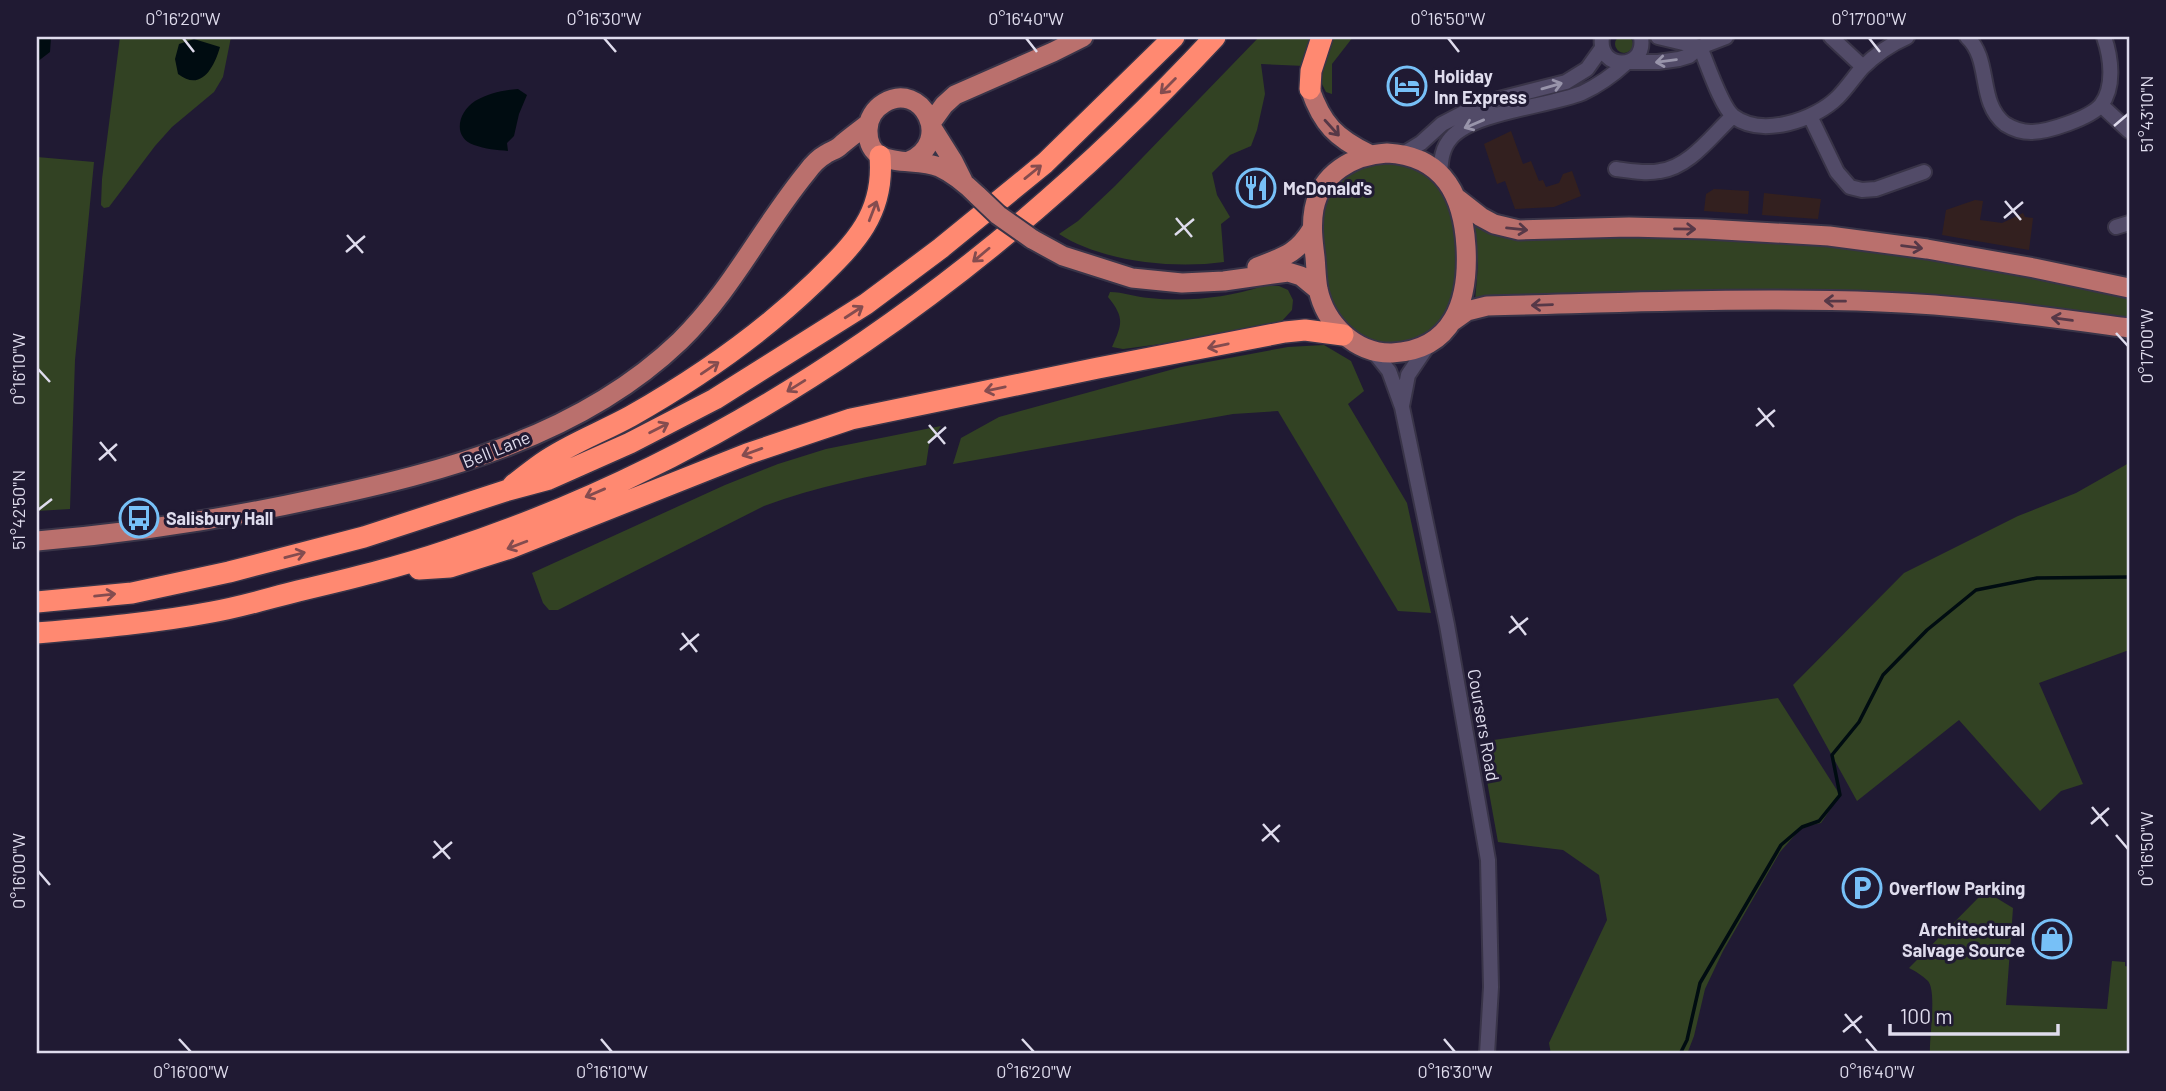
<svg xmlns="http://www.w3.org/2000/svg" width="2166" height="1091" viewBox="0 0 2166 1091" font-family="Barlow,sans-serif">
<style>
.industrial{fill:#33201f}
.green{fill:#324223}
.water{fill:#000c11}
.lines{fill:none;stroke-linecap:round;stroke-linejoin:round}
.stream{stroke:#000c11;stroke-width:3.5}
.minor-casing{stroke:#393448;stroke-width:18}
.major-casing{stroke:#393448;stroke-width:23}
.highway-casing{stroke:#393448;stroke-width:24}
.minor{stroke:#524b68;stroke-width:14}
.major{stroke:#ba706d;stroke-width:19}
.highway{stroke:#ff8971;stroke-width:21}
.major-bridge-casing{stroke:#393448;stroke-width:23;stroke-linecap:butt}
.major-bridge{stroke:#ba706d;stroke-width:19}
.oneway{stroke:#9894aa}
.oneway2{stroke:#844c4f}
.oneway3{stroke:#563847}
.ticks{fill:none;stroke:#dfdced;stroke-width:2.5}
.labels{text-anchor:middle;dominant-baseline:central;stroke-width:6;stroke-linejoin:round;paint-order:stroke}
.poi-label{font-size:18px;font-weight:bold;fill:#dfdced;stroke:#201a33;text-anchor:start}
.street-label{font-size:18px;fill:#dfdced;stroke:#201a33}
.neatline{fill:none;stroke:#dfdced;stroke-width:2.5}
.ticks-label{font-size:18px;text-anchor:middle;fill:#dfdced}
</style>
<rect width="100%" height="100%" fill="#201a33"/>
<!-- industrial -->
<path class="industrial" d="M1511,131L1523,164L1531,161L1539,181L1543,180L1546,187L1559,183L1563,174L1572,171L1581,196L1554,207L1515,209L1505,181L1497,184L1484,144Z
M1714,189L1749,191L1748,214L1704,211L1706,194Z
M1764,193L1821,199L1818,219L1762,215Z
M1975,200L1983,201L1980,220L2002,223L2023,213L2025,217L2033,218L2029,250L1942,235L1946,210Z"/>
<!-- green -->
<path class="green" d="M1615 44a9 9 0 1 1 18 0a9 9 0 1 1-18 0Z
M120,37H231L223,77L214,92L172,127L155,146L109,207L104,208L101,205L102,179Z
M1259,37H1311L1305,66L1261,64L1265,94L1257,130L1251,146L1230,155L1212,173L1217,195L1230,217L1221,224L1224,262C1173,269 1103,262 1059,234L1078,221L1115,186Z
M1333,37H1353L1332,64V94L1326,92L1319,78Z
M37,157L94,162L75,360L70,509L37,511Z
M1385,161C1404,165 1420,167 1434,180C1458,202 1461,256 1458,286C1457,290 1458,297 1456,301C1453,308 1439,327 1434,332C1430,335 1424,336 1419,338C1378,358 1338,330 1326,289C1324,279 1324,267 1323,257C1320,232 1318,200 1337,181C1351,168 1367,165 1385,161Z
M1473,223L1489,230L1669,235L1851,246L1933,258L2129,297V322L1962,303L1475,301L1478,265Z
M1263,286H1279L1288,290L1293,300L1292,310L1281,322L1214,337L1123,349L1112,347C1122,324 1125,318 1108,297L1110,292C1123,292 1136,297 1149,298C1187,302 1226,298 1263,286Z
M1324,345L1351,361L1364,391L1348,404L1407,503L1431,613L1398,611L1278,411L1233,414L953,464L961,438L999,417L1181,367L1288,347Z
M941,426L929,445L926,465C871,476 817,486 764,506L558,610H549L543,603L532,573L725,485L778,464L826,449Z
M2129,463V650L2039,683L2083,784L2061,791L2040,811L1959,720L1857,801L1793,685L1904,573L2018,516L2076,493Z
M1778,698L1840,795L1821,823L1802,827L1780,852L1723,951L1705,989L1694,1036L1687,1054H1551L1549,1043L1607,920L1599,875L1563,850L1498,842L1480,742Z
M1985,891L2013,908L2006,1005L2107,1009L2112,961L2125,962V966L2129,967V1054H1930C1929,1037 1937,992 1928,981C1923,976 1915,971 1909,968Z"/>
<!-- water -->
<path class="water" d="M37,37H51L50,52L37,62Z
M194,39L220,47C214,68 201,92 178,74L175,59L179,44Z
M518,89L527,95L519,114L514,136L507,143L508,151C497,150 485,149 474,145C452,137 458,112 475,101C489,93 503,90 518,89Z"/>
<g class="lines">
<!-- stream -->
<path class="stream" d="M1680,1054L1687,1040L1700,983L1781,845L1802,827L1819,821L1840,795L1832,755L1859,722L1883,675L1927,630L1976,590L2037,578L2129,577"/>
<defs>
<path id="minor" d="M1602,37C1597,71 1647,71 1641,37
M1658,37L1700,47
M1831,37L1863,67
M1967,37C1992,60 1977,102 2005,124C2013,129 2022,132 2031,132C2048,132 2090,118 2101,105C2115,87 2111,57 2104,37
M1700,47C1707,63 1721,106 1733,116C1762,138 1815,120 1838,97C1847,88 1854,77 1862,68C1875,55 1891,44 1907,37
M1629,62H1658L1679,59L1689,56L1700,47L1726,37
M2101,105L2129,131
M1810,116L1837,172L1850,187L1862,190L1876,189L1924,172
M1403,154L1421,143L1442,124L1469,110L1499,99L1566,82L1587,69L1602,48
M1616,169C1631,171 1646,174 1660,171C1690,167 1712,135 1733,116
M1440,173C1441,160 1442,148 1451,138C1473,112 1550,106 1582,93C1599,85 1612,76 1626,63
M2116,227L2129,223
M1373,351L1389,371L1402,407L1447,625L1488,860L1491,987L1487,1054
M1402,406L1408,375L1429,344"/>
<path id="major" d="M1310,89C1322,124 1336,138 1369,154
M931,123L944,105L955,95L1053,52L1083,37
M931,126L953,161L963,181
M1387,153C1444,156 1463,196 1466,247C1469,300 1454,350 1392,353C1355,354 1325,323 1318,289C1316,278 1316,267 1315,257C1313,241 1311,225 1314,209C1321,173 1353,155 1387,153Z
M909,161C954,142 922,80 884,103C874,109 868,119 868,130C867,172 914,156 939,167C954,174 966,184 978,196
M1458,199L1481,217L1494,224L1519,230L1629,227L1706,229L1829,236L1927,249L2034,268L2129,288
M1032,239L1063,256L1132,278L1182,283L1224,281L1288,272L1301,276L1318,290
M1257,267C1283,257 1297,254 1312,229
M1453,321L1467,311L1487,306C1618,303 1749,297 1881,302C1964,305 2047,317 2129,328
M37,541C131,533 223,519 315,499C444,472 581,436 680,341C733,289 761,228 807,172C812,165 819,158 826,154C830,151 836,150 840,146C849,138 859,131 869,123"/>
<path id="highway" d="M1310,89L1311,71L1322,37
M513,485C522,478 532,470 542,463C569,444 602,432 631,416C698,378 760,335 815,282C854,244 885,215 880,156
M419,569L450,567L510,548L747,454L851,419L1098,368L1285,332L1305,330L1343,335
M37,602L132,593L229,572L364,537L505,491L549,479L630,443L715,399L866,304L941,248L1045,163L1174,37
M37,633C95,628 154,623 212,612C241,607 270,598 298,591C349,579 399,567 449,550C745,453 1005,263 1215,37"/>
</defs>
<!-- minor casing -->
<use href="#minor" class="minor-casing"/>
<!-- major casing -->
<use href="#major" class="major-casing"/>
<!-- highway casing -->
<use href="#highway" class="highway-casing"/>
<!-- minor -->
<use href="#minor" class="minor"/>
<!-- major -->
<use href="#major" class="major"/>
<!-- highway -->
<use href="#highway" class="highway"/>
<defs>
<path id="major-bridge" d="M978,196L998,215L1032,239"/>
</defs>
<!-- major-bridge casing -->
<use href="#major-bridge" class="major-bridge-casing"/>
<!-- major-bridge -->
<use href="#major-bridge" class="major-bridge"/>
</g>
<!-- one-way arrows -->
<defs><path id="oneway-shaft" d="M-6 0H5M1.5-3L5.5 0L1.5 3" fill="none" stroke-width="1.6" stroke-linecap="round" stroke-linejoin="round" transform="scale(1.75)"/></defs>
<g class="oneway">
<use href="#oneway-shaft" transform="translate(1666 61) rotate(173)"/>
<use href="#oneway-shaft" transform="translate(1552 86) rotate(-16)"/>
<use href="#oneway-shaft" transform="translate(1474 124) rotate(157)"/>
</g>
<g class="oneway2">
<use href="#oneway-shaft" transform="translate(1168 86) rotate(135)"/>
<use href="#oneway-shaft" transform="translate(1033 172) rotate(-39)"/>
<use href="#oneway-shaft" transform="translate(873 211) rotate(-69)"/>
<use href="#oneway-shaft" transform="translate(981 255) rotate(140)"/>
<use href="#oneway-shaft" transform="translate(854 312) rotate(-33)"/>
<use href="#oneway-shaft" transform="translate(1218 346) rotate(168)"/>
<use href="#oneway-shaft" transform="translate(710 368) rotate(-34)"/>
<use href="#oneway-shaft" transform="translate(796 386) rotate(148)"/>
<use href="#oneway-shaft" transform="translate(995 389) rotate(168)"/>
<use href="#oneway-shaft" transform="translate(659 428) rotate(-27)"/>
<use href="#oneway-shaft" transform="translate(752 452) rotate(160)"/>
<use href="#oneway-shaft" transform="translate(595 493) rotate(157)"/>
<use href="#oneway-shaft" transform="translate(517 545) rotate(159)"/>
<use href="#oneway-shaft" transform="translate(295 555) rotate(-15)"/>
<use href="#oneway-shaft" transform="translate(105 595) rotate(-6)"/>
</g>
<g class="oneway3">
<use href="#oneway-shaft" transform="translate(1332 128) rotate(48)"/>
<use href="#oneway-shaft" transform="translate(1517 229) rotate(6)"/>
<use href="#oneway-shaft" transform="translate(1685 229) rotate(1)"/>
<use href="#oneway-shaft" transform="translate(1912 247) rotate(7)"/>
<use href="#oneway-shaft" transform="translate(1835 301) rotate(-179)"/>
<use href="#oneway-shaft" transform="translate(1542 305) rotate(178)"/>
<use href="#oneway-shaft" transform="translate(2062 319) rotate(-172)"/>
</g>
<!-- ticks -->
<path class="ticks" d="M183,38L194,52M604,38L616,52M1026,38L1037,52M1448,38L1459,52M1869,38L1880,52M2114,126L2128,114M2005,201L2021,220M1176,218L1192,237M2004,218L2023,202M347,235L363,253M1175,235L1194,219M346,252L365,236M2116,333L2128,346M38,369L50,382M1758,408L1774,427M929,425L945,444M1756,426L1775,410M100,442L116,461M928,443L946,427M99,460L117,444M38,510L52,499M1511,616L1526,635M682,633L697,652M1509,633L1528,618M680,650L699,634M2092,807L2108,826M1263,824L1279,842M2091,824L2109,808M2116,835L2128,849M434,841L450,859M1262,841L1280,825M433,858L452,842M38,871L50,885M1845,1014L1861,1033M1843,1032L1862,1016M179,1039L191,1052M601,1039L612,1052M1022,1039L1034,1052M1444,1039L1455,1052M1866,1039L1877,1052"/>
<!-- icons -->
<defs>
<symbol id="hotel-ring" viewBox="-11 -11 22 22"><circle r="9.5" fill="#201a33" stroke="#77c0f7" stroke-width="1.5"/><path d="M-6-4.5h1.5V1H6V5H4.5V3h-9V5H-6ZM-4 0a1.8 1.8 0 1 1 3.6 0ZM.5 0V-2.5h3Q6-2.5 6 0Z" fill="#77c0f7"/></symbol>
<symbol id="restaurant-ring" viewBox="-11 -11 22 22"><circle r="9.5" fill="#201a33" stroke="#77c0f7" stroke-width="1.5"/><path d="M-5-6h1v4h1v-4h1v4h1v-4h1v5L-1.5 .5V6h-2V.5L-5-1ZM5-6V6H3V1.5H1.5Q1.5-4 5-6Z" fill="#77c0f7"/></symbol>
<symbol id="bus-ring" viewBox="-11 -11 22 22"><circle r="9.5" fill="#201a33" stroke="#77c0f7" stroke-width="1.5"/><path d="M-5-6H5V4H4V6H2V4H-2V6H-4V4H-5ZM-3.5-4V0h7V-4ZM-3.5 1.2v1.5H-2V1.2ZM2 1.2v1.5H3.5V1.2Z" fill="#77c0f7"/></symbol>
<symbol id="parking-ring" viewBox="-11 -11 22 22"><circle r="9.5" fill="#201a33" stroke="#77c0f7" stroke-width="1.5"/><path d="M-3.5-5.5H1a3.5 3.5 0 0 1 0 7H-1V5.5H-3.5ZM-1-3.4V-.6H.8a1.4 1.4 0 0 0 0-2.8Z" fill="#77c0f7"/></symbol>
<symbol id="shop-ring" viewBox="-11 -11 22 22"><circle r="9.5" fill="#201a33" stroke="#77c0f7" stroke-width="1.5"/><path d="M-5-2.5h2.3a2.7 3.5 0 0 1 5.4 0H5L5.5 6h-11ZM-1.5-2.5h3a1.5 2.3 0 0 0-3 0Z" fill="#77c0f7"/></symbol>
</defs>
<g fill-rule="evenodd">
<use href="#hotel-ring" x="1385" y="64" width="44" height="44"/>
<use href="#restaurant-ring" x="1234" y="166" width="44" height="44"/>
<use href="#bus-ring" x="117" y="496" width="44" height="44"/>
<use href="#parking-ring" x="1840" y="866" width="44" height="44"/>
<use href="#shop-ring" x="2030" y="917" width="44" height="44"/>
</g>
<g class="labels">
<!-- poi labels -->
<g class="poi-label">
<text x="1434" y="76">Holiday<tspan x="1434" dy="21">Inn Express</tspan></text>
<text x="1283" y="188">McDonald's</text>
<text x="166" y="518">Salisbury Hall</text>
<text x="1889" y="888">Overflow Parking</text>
<text x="2025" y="929" text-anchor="end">Architectural<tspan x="2025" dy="21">Salvage Source</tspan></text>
</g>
<!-- street labels -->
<g class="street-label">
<text transform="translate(496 449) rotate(-22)">Bell Lane</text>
<text transform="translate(1484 725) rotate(80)">Coursers Road</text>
</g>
</g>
<!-- border -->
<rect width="2166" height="1091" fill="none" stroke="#201a33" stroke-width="77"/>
<!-- scale -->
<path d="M1890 1024v10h168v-10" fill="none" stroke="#dfdced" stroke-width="3.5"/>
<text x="1900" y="1024" font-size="21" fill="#dfdced" stroke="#201a33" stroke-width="5" paint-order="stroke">100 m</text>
<rect x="38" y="38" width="2090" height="1014" class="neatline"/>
<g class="ticks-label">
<text x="183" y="25">0°16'20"W</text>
<text x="604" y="25">0°16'30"W</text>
<text x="1026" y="25">0°16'40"W</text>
<text x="1448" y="25">0°16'50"W</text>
<text x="1869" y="25">0°17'00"W</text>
<text transform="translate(2147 114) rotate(-90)" y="6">51°43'10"N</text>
<text transform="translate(2147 346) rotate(-90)" y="6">0°17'00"W</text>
<text transform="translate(19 369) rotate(-90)" y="6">0°16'10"W</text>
<text transform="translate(19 510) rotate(-90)" y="6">51°42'50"N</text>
<text transform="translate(2147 849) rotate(-90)" y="6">0°16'50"W</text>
<text transform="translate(19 871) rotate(-90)" y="6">0°16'00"W</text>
<text x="191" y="1078">0°16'00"W</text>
<text x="612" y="1078">0°16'10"W</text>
<text x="1034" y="1078">0°16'20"W</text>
<text x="1455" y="1078">0°16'30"W</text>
<text x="1877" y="1078">0°16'40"W</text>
</g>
</svg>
